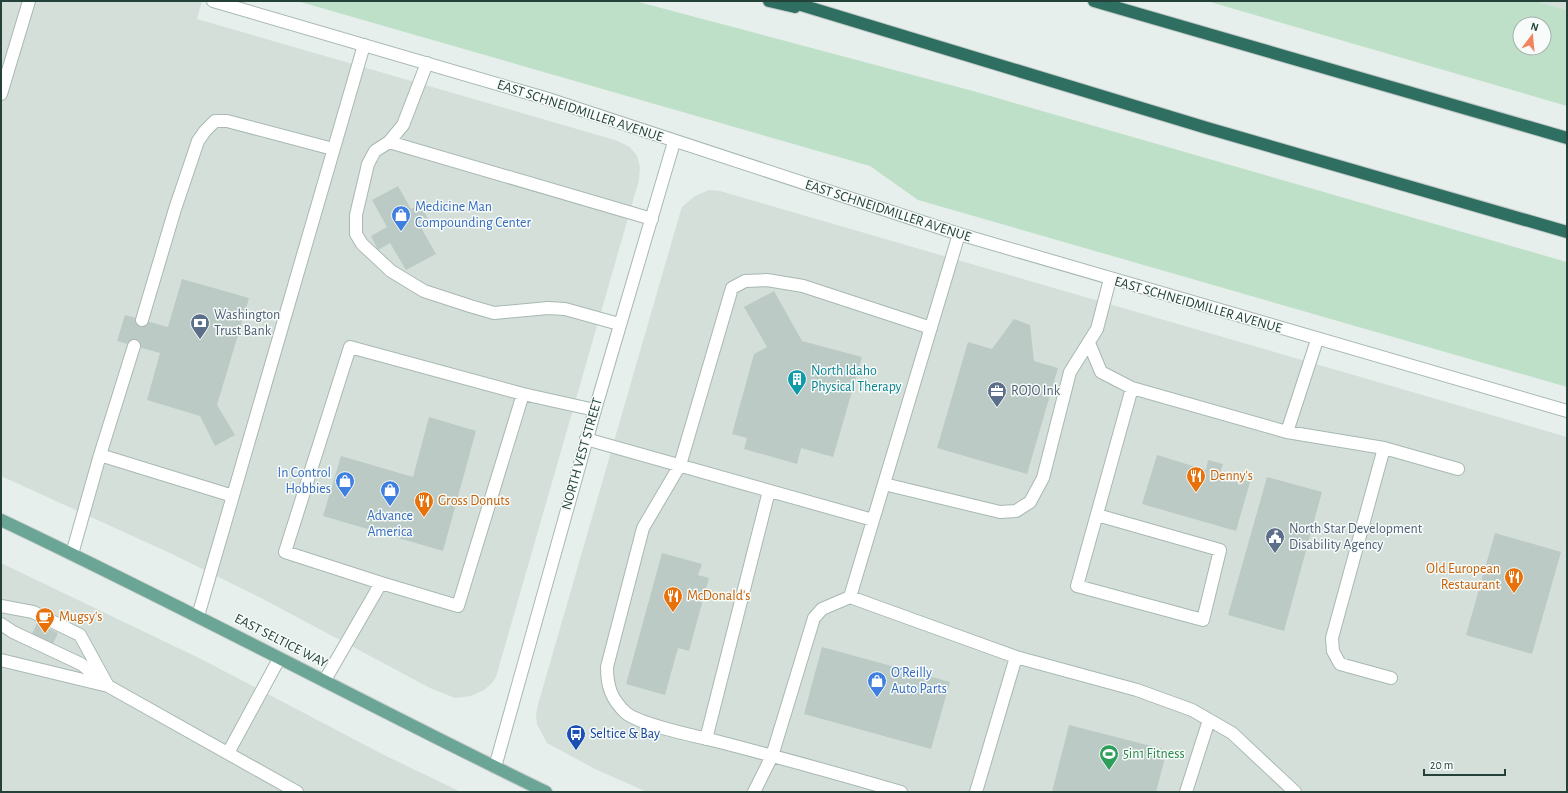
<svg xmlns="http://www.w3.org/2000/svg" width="1568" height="793" viewBox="0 0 1568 793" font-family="'Alegreya Sans',sans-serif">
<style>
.built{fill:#d4dfda}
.green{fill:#bfe0c8;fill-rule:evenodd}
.building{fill:#bbcac4}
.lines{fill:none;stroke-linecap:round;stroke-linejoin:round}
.lane-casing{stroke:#a8b8b2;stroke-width:14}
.street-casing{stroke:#a8b8b2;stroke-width:14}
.primary-casing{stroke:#c2cac8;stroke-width:14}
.highway-casing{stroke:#c2cac8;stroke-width:14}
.lane{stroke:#fff;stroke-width:12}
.street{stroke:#fff;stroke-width:12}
.primary{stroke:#6aa596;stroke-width:12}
.highway{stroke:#2f6f62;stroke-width:12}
.labels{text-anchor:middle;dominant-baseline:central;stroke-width:3;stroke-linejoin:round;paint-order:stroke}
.street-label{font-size:14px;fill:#24423a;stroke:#f7fbf9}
.shop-label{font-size:14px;fill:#366cbe;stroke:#f7fbf9;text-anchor:start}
.service-label{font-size:14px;fill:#4e5e75;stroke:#f7fbf9;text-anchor:start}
.culture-label{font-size:14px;fill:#0d838f;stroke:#f7fbf9;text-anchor:start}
.food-label{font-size:14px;fill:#c56008;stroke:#f7fbf9;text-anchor:start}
.transit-label{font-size:14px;fill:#164399;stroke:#f7fbf9;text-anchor:start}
.leisure-label{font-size:14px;fill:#27864d;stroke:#f7fbf9;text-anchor:start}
</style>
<rect width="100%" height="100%" fill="#e6efeb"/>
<!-- built -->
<path class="built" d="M1,1H202L197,19L615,140L630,147L637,156L640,167L639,180L496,677L492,683L484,690L471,696L455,698L430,688L263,599L172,554L1,476Z
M1535,1H1567V10Z
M709,190L720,191L1567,437V792H647L595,769L547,743L537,724L536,714L539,701L680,213L682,207L695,196Z
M1,563L201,659L384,755L461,792H1Z"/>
<!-- green -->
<path class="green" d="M297,1H635L973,91L1567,262V387L918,200L870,166Z
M1207,1H1535L1567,10V106ZM1520,24H1544V48H1520Z"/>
<!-- building -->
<path class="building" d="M398,186L411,209L420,204L428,219L419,224L436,254L406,270L390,243L378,250L371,236L387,227L372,200Z
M182,279L249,298L217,405L235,435L215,446L200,416L147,400L160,353L117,341L125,315L168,327Z
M774,291L802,341L862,357L833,457L801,448L797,464L744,449L747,438L732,434L754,354L767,347L744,307Z
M1014,319L1030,325L1034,361L1058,368L1027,474L937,448L968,342L992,349Z
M429,417L476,431L443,551L323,516L341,456L413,477Z
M1157,455L1206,470L1208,460L1223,464L1220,473L1250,482L1236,531L1142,504Z
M1267,477L1322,492L1284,631L1228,615Z
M1495,533L1561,552L1532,654L1466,635Z
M662,553L702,564L698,575L709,578L689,651L678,648L665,695L626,684Z
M37,623L58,633L52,646L31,636Z
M822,647L950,682L931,749L804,714Z
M1069,725L1167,750L1156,792H1052Z"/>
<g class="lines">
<defs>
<path id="lane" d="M427,63L403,125L389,142L375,151L368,164L356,215V234L362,244L391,271L424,291L470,306L494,313L548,308L565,309L619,324
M1,94L29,1
M389,142L652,219
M959,234L850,597L1016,657L1137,690L1192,710L1232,733L1295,792
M142,320L175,209L198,141L205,131L215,121H227L333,149
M1089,343L1101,372L1132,388L1287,432L1384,448L1332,638L1333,651L1340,664L1391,678
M1287,432L1317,340
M586,439L873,520
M1384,448L1458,469
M100,455L233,496
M884,484L1000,512L1016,511L1030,502L1043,478L1070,372L1097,329L1110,279
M1097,515L1220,550L1203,620L1077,586L1132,388
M72,554L100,455L134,346
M381,583L285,552L350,347L523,394
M1,606L33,612L80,635L108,686
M198,616L364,45
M1,624L13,632L81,664L103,681
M1,660L108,686L297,792
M325,680L381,583L458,606L523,394L595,410
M706,739L769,491
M228,753L279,659
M754,792L772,756L814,618L822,609L850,597
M901,792C839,774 778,757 716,741C695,736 641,725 626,713C611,699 607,686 607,667L643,528L680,465L732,288L745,281L767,280L803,286L931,328
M976,792L1016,657
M1186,792L1209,720"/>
<path id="street" d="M213,1L545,98L959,234L1567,411
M495,767L595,410L674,142"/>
<path id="primary" d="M1,520C185,607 363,703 546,792"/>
<path id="highway" d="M769,1L795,7
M788,1L1207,128L1567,232
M1094,1L1567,138"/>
</defs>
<!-- lane casing -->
<use href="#lane" class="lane-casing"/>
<!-- street casing -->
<use href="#street" class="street-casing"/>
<!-- primary casing -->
<use href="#primary" class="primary-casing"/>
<!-- highway casing -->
<use href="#highway" class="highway-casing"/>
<!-- lane -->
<use href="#lane" class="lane"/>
<!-- street -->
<use href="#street" class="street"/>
<!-- primary -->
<use href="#primary" class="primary"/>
<!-- highway -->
<use href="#highway" class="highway"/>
</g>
<!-- icons -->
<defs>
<symbol id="shop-pin" viewBox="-11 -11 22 30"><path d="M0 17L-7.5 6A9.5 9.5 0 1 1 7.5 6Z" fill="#3f7fe0" stroke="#f7fbf9"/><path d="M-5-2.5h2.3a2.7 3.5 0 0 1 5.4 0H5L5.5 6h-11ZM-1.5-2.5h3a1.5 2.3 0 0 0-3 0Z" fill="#fff"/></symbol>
<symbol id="bank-pin" viewBox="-11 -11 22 30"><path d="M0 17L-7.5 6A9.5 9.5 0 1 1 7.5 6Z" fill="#5c6f8a" stroke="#f7fbf9"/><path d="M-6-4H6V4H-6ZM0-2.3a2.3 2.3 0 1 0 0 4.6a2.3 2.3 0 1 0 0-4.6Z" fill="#fff"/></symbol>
<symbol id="building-pin" viewBox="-11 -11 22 30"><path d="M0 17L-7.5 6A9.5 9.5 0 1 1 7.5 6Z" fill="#0f9aa8" stroke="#f7fbf9"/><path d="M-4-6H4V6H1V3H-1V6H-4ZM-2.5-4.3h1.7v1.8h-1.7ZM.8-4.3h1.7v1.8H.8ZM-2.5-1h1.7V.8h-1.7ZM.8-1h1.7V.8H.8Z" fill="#fff"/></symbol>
<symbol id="office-pin" viewBox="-11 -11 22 30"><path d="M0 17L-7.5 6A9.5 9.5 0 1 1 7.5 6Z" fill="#5c6f8a" stroke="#f7fbf9"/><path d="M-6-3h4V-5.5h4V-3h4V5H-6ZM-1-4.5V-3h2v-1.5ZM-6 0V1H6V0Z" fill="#fff"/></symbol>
<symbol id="restaurant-pin" viewBox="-11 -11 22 30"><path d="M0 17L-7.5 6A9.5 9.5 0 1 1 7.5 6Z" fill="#e8710a" stroke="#f7fbf9"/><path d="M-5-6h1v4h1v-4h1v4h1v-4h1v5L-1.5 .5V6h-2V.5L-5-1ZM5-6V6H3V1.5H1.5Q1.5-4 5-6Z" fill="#fff"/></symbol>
<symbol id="civic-pin" viewBox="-11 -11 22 30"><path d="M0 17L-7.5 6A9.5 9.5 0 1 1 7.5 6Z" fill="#5c6f8a" stroke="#f7fbf9"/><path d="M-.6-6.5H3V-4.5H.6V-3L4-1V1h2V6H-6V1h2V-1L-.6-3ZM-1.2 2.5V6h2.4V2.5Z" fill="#fff"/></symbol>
<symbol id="cafe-pin" viewBox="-11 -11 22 30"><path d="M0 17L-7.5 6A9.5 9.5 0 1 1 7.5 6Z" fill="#e8710a" stroke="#f7fbf9"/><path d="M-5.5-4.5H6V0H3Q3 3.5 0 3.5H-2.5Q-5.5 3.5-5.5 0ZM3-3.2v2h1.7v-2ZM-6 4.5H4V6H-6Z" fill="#fff"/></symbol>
<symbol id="bus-pin" viewBox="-11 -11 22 30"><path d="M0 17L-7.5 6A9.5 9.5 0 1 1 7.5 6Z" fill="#1a4fb4" stroke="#f7fbf9"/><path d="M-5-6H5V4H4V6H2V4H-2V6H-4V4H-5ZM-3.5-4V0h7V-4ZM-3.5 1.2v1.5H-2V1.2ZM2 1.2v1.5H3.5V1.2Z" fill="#fff"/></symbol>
<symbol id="stadium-pin" viewBox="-11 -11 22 30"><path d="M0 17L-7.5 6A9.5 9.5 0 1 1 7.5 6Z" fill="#2e9e5b" stroke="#f7fbf9"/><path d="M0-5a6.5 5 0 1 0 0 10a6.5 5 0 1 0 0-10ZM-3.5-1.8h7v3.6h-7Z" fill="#fff"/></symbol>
</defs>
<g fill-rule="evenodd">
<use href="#shop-pin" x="390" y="204" width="22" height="30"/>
<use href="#bank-pin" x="189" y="312" width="22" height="30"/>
<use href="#building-pin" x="786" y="368" width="22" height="30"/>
<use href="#office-pin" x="986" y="380" width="22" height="30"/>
<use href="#restaurant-pin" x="1185" y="465" width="22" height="30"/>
<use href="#shop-pin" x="334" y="470" width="22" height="30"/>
<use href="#shop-pin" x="379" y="479" width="22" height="30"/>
<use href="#restaurant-pin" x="413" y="490" width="22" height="30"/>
<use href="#civic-pin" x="1264" y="526" width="22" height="30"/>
<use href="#restaurant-pin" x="1503" y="566" width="22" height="30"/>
<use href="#restaurant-pin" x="662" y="585" width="22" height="30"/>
<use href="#cafe-pin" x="34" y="606" width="22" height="30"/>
<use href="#shop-pin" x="866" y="670" width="22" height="30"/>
<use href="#bus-pin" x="565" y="723" width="22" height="30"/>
<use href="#stadium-pin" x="1098" y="743" width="22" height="30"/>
</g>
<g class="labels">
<!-- street labels -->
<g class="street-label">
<text transform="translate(580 111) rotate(18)">EAST SCHNEIDMILLER AVENUE</text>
<text transform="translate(888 211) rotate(18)">EAST SCHNEIDMILLER AVENUE</text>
<text transform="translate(1198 305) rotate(16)">EAST SCHNEIDMILLER AVENUE</text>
<text transform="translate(582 454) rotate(-74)">NORTH VEST STREET</text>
<text transform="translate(281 641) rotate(27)">EAST SELTICE WAY</text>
</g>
<!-- shop labels -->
<g class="shop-label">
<text x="415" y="207">Medicine Man<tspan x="415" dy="16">Compounding Center</tspan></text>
<text x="331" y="473" text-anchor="end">In Control<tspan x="331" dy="16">Hobbies</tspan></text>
<text x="390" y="516" text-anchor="middle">Advance<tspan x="390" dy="16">America</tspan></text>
<text x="891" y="673">O'Reilly<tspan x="891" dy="16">Auto Parts</tspan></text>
</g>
<!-- service labels -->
<g class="service-label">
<text x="214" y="315">Washington<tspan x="214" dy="16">Trust Bank</tspan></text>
<text x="1011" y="391">ROJO Ink</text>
<text x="1289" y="529">North Star Development<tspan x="1289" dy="16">Disability Agency</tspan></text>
</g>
<!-- culture labels -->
<g class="culture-label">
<text x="811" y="371">North Idaho<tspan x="811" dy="16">Physical Therapy</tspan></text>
</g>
<!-- food labels -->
<g class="food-label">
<text x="1210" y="476">Denny's</text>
<text x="438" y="501">Gross Donuts</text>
<text x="1500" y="569" text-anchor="end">Old European<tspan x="1500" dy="16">Restaurant</tspan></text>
<text x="687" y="596">McDonald's</text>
<text x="59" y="617">Mugsy's</text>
</g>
<!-- transit labels -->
<g class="transit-label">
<text x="590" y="734">Seltice &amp; Bay</text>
</g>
<!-- leisure labels -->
<g class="leisure-label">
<text x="1123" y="754">5in1 Fitness</text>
</g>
</g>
<!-- border -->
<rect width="1568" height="793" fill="none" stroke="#24423a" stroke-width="4"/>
<!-- north arrow -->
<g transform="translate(1532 36) rotate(16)"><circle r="19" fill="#f7fbf9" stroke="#a3b1ad"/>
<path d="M0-3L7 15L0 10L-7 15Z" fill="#f4845f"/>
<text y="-6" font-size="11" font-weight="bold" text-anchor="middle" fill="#24423a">N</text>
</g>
<!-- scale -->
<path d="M1424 769v6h81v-6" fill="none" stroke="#24423a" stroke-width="2"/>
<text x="1430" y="769" font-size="12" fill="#24423a" stroke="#f7fbf9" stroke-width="3" paint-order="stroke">20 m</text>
</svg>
